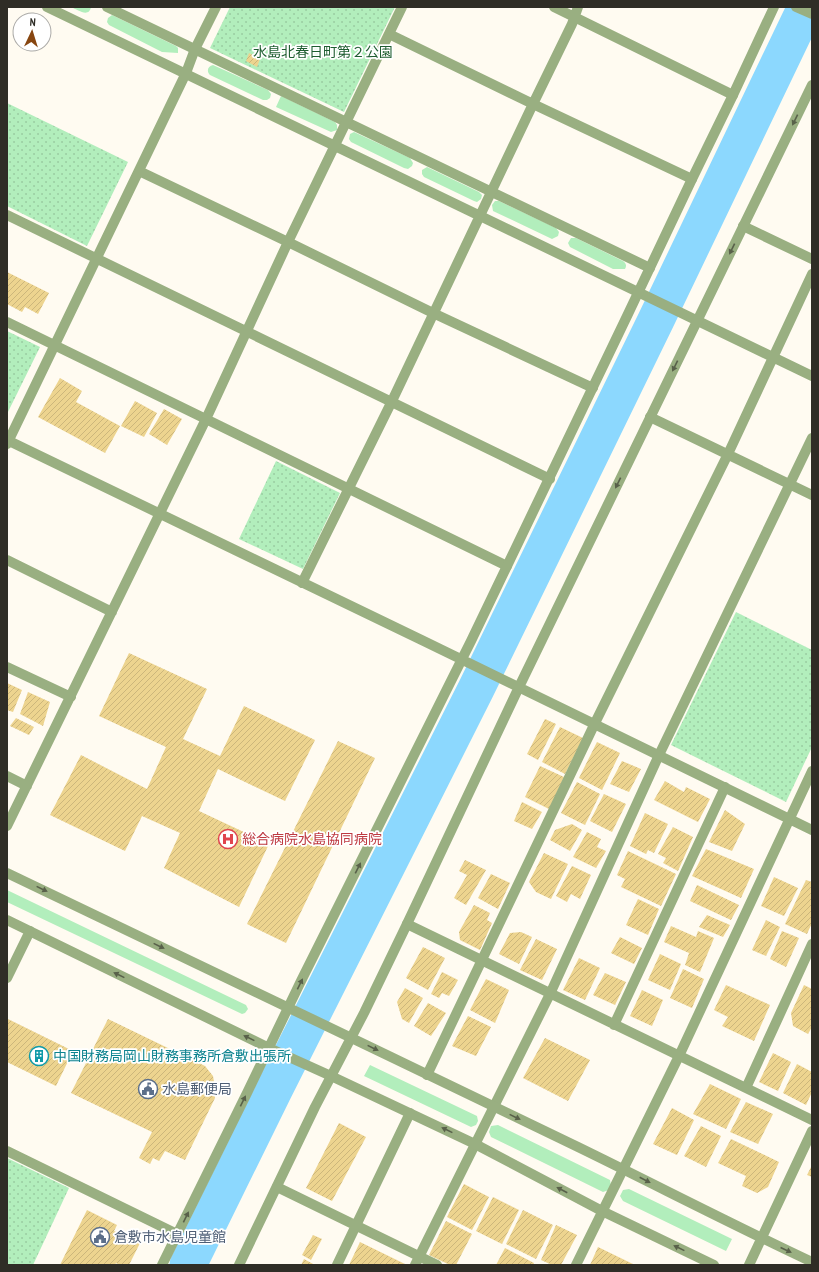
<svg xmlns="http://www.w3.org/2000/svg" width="819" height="1272" viewBox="0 0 819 1272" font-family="'PT Sans Narrow','Noto Sans JP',sans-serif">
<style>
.green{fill:#b2eebc}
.park{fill:url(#park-dots)}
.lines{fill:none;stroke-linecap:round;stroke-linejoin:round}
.stream{stroke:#8cd8fe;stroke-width:6}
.river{stroke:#8cd8fe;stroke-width:37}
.building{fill:url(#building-hatch)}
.service{stroke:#99af81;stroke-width:10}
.minor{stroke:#99af81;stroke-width:10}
.tertiary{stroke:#99af81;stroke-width:10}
.oneway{fill:#59614a}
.labels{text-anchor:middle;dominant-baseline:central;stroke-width:3.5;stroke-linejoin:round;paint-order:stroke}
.park-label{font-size:14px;fill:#1e5d30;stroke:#fff}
.health-label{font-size:14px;fill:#be3a42;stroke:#fff;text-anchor:start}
.culture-label{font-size:14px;fill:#0d838f;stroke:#fff;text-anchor:start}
.service-label{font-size:14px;fill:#4e5e75;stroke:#fff;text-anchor:start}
</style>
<defs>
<pattern id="park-dots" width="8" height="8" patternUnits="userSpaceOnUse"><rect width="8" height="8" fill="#b2eebc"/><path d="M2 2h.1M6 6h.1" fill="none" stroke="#99cca1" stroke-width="1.8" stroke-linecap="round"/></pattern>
<pattern id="building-hatch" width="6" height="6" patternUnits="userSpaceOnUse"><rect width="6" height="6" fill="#edd48f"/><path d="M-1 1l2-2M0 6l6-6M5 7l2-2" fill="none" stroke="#ccb67b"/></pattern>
</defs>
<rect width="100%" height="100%" fill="#fffbf1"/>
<!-- green -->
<path class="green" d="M71,7H91C89,18 78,10 71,7Z
M112,15L176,46L178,48V53L162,52L109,25L107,22L108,18Z
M213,65L268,90L271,94L270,98L267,100H263L210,75C206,71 208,66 213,65Z
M281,96L335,122L337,125V130L331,132L276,107Z
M354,132L410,158L413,163L412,166L408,169L404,168L351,142L349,139L350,134Z
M427,167L479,192L482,195L481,199L477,202L474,201L424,177L422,174V170Z
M495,201H499L556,228L559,232L558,236L552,239L493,211L492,205Z
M571,238H576L623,261C626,263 627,266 625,269H613L570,247L568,243Z
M7,890L246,1005L248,1009L245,1013L242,1014L7,902Z
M370,1065L477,1116L478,1121L476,1125L471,1127L364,1076Z
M498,1125L610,1180L611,1186L609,1190L603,1192L491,1137L489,1132L491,1126Z
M629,1189L732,1239L726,1251L623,1201L620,1196L623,1190Z"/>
<!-- park -->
<path class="park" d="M230,7H395L344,112L210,48Z
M7,103L128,162L87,246L7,206Z
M7,331L40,347L7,414Z
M276,461L340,493L303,569L239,539Z
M736,612L812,650V747L786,802L671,745Z
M7,1158L69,1188L33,1265H7Z"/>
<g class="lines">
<!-- stream -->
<path class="stream" d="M203,1265L285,1096L583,499L812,21"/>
<!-- river -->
<path class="river" d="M188,1265L274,1090L476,689L656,320L806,7"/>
</g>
<!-- building -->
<path class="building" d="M249,53L260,59L257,67L246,61Z
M7,272L49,293L38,314L25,307L22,312L7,304Z
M60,378L82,391L76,402L120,426L105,453L38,417Z
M135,401L157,413L144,437L121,426Z
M164,409L182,419L167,445L149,434Z
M129,653L207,689L183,739L220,756L244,706L315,740L285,801L218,769L199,811L269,844L239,907L164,868L180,833L142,816L125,851L50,815L81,755L147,789L166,747L99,716Z
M7,683L22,690L13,712L7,710Z
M28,692L50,702L43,726L20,714Z
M16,718L34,727L29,735L10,726Z
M545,719L556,724L538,760L527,754Z
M560,727L583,738L565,774L542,762Z
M338,741L375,758L286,943L247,924Z
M597,742L620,753L602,790L579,778Z
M622,761L641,769L629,792L610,784Z
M540,766L564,777L549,809L525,797Z
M665,781L684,792L686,787L710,799L698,822L654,800Z
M577,782L600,794L585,825L561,813Z
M604,794L626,804L612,832L590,821Z
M522,802L542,812L532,829L514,821Z
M725,810L745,824L732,851L709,842Z
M645,813L668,824L654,853L648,850L646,854L630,846Z
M572,824L582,830L570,851L550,840L555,830Z
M673,827L693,837L678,871L663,863L666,858L658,854Z
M587,832L601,839L597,847L606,851L596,868L573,857Z
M706,849L754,869L741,898L692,876Z
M628,851L676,874L661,906L621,887L625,879L617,875Z
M544,853L568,864L551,899L536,892L529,882Z
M465,860L486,870L466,905L454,898L467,875L459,871Z
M572,866L591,875L580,899L571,894L567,902L556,896Z
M491,874L510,883L498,909L478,898Z
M774,877L798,888L784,916L761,906Z
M806,880L812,882V923L807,934L785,924Z
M697,885L739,905L731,920L690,901Z
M638,899L659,909L648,935L626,925Z
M474,905L490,913L487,920L492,923L480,950L460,940L459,932Z
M707,915L730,925L723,937L699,927Z
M766,920L780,927L766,956L752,950Z
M671,926L696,937L698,931L714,938L700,972L685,965L689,953L664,942Z
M782,931L799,938L786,967L770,959Z
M521,932L532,937L519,964L499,954L510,933Z
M620,937L642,948L634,964L611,953Z
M536,939L557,949L542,980L520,970Z
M423,947L445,958L428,990L406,978Z
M660,954L681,964L670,990L648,980Z
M579,958L600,968L585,1000L563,990Z
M683,969L704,979L692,1008L670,998Z
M442,972L458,980L449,996L442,993L439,998L431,994Z
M605,973L626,982L615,1005L593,995Z
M486,979L509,990L495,1023L470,1010Z
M726,985L770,1005L754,1041L722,1026L728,1017L714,1010Z
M804,985L812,989V1027L808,1034L793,1026L791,1013Z
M405,988L423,998L409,1023L402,1019L397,1002Z
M642,990L663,1000L652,1026L630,1016Z
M428,1003L446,1013L431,1036L414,1026Z
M468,1016L491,1027L476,1056L452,1046Z
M8,1019L73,1051L56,1086L7,1062Z
M108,1019L205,1066L213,1076L215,1087V1098L185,1160L165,1151L159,1161L153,1158L150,1164L139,1158L152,1132L71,1093Z
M545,1038L590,1060L568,1101L523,1078Z
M773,1053L791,1062L778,1091L759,1082Z
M797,1064L812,1072V1092L806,1105L783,1093Z
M710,1084L741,1099L726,1129L693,1114Z
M746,1102L773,1114L758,1144L730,1132Z
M672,1108L694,1120L677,1155L653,1144Z
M339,1123L366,1137L332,1201L306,1188Z
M701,1126L721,1136L706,1167L684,1156Z
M731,1139L779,1162L768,1187L757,1193L742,1186L746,1176L718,1163Z
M812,1165V1177L807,1175Z
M464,1184L489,1197L472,1230L447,1217Z
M493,1197L519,1210L502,1244L476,1231Z
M87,1210L117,1225L114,1231L140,1243L129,1265H119L116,1263L115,1265H60Z
M523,1210L553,1225L536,1259L506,1244Z
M446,1221L472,1234L456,1265H450L429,1255Z
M556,1225L577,1235L561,1265H552L541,1260Z
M313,1235L322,1239L311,1260L302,1255Z
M360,1242L405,1264V1265H349Z
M598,1247L635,1265H590Z
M505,1248L534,1263L533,1265H496Z
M304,1259L315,1265H301Z"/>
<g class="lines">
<!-- service -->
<path class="service" d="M107,7L650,268"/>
<!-- minor -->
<path class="minor" d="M47,7L812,376
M554,7L733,95
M796,7L812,14
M389,34L533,104L692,179
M139,171L288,242L433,313L593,388
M7,215L550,479
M743,226L812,259
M7,322L507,566
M650,417L812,495
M7,444L186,73L195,49L216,7
M7,560L112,612
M302,583L392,401L533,104L572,24L578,7
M7,667L71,697
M7,776L27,786
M7,826L160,513L206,419L288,242L402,7
M407,924L812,1120
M7,978L30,931
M614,1025L725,787
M427,1075L595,723L728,454L812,274
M746,1088L812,944
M7,1151L177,1234
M277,1187L437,1265
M337,1265L410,1113
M415,1265L550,994L659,755L812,438
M576,1265L679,1056L812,771"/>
<!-- tertiary -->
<path class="tertiary" d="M7,440C276,569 544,699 812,830
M7,873C197,964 388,1055 578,1147C656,1185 733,1225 812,1262
M7,920L269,1048L331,1076L475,1144L602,1211L714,1265
M162,1265L247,1093L301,981L471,641L628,314L692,179L733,95L774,7
M239,1265L315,1107L364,1013L407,924L519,687L812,85
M749,1265L812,1131"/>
</g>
<!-- one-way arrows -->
<defs><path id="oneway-solid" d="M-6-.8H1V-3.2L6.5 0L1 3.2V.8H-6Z"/></defs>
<g class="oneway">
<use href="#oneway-solid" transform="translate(795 120) rotate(116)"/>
<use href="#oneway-solid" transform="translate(732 249) rotate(116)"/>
<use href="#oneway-solid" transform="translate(675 366) rotate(116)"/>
<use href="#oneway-solid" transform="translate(618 483) rotate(116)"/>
<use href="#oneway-solid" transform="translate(358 868) rotate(-63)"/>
<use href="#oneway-solid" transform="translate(42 889) rotate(26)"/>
<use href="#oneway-solid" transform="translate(159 946) rotate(26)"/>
<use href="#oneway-solid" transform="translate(119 975) rotate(-154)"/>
<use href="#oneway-solid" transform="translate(300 984) rotate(-64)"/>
<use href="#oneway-solid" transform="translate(249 1038) rotate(-154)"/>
<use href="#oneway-solid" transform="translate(373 1048) rotate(26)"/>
<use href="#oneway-solid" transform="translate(243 1101) rotate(-64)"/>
<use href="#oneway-solid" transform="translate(515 1117) rotate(26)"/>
<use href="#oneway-solid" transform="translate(447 1130) rotate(-154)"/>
<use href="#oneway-solid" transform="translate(645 1180) rotate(27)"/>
<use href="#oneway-solid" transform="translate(562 1190) rotate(-152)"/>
<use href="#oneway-solid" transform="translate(186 1217) rotate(-64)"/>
<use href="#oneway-solid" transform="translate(679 1248) rotate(-154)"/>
<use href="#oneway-solid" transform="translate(786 1250) rotate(25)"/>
</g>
<!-- icons -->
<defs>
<symbol id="hospital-ring" viewBox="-11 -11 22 22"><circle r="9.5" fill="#fff" stroke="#e0444e" stroke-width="1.5"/><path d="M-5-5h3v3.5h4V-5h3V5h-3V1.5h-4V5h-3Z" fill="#e0444e"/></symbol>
<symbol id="building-ring" viewBox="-11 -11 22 22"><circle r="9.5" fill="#fff" stroke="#0f9aa8" stroke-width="1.5"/><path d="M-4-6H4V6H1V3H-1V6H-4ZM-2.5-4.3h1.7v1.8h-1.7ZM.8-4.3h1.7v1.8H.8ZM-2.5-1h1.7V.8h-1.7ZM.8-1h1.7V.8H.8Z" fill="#0f9aa8"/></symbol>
<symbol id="civic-ring" viewBox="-11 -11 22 22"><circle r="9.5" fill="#fff" stroke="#5c6f8a" stroke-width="1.5"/><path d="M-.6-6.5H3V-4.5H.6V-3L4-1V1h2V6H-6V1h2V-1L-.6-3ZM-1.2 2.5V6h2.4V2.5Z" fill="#5c6f8a"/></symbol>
</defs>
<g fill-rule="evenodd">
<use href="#hospital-ring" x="217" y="828" width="22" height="22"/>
<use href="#building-ring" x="28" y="1045" width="22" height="22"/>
<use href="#civic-ring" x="137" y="1078" width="22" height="22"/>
<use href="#civic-ring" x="89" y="1226" width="22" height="22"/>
</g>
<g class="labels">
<!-- park labels -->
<g class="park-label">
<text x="323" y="52">水島北春日町第２公園</text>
</g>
<!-- health labels -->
<g class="health-label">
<text x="242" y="839">総合病院水島協同病院</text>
</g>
<!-- culture labels -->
<g class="culture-label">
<text x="53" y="1056">中国財務局岡山財務事務所倉敷出張所</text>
</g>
<!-- service labels -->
<g class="service-label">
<text x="162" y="1089">水島郵便局</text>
<text x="114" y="1237">倉敷市水島児童館</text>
</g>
</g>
<!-- border -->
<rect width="819" height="1272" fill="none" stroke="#2f2d26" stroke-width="16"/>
<!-- north arrow -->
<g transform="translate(32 32) rotate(4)"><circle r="19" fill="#ffffff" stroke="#acaba8"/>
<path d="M0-3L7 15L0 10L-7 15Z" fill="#874610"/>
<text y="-6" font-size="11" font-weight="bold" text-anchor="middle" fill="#2f2d26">N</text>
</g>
</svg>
